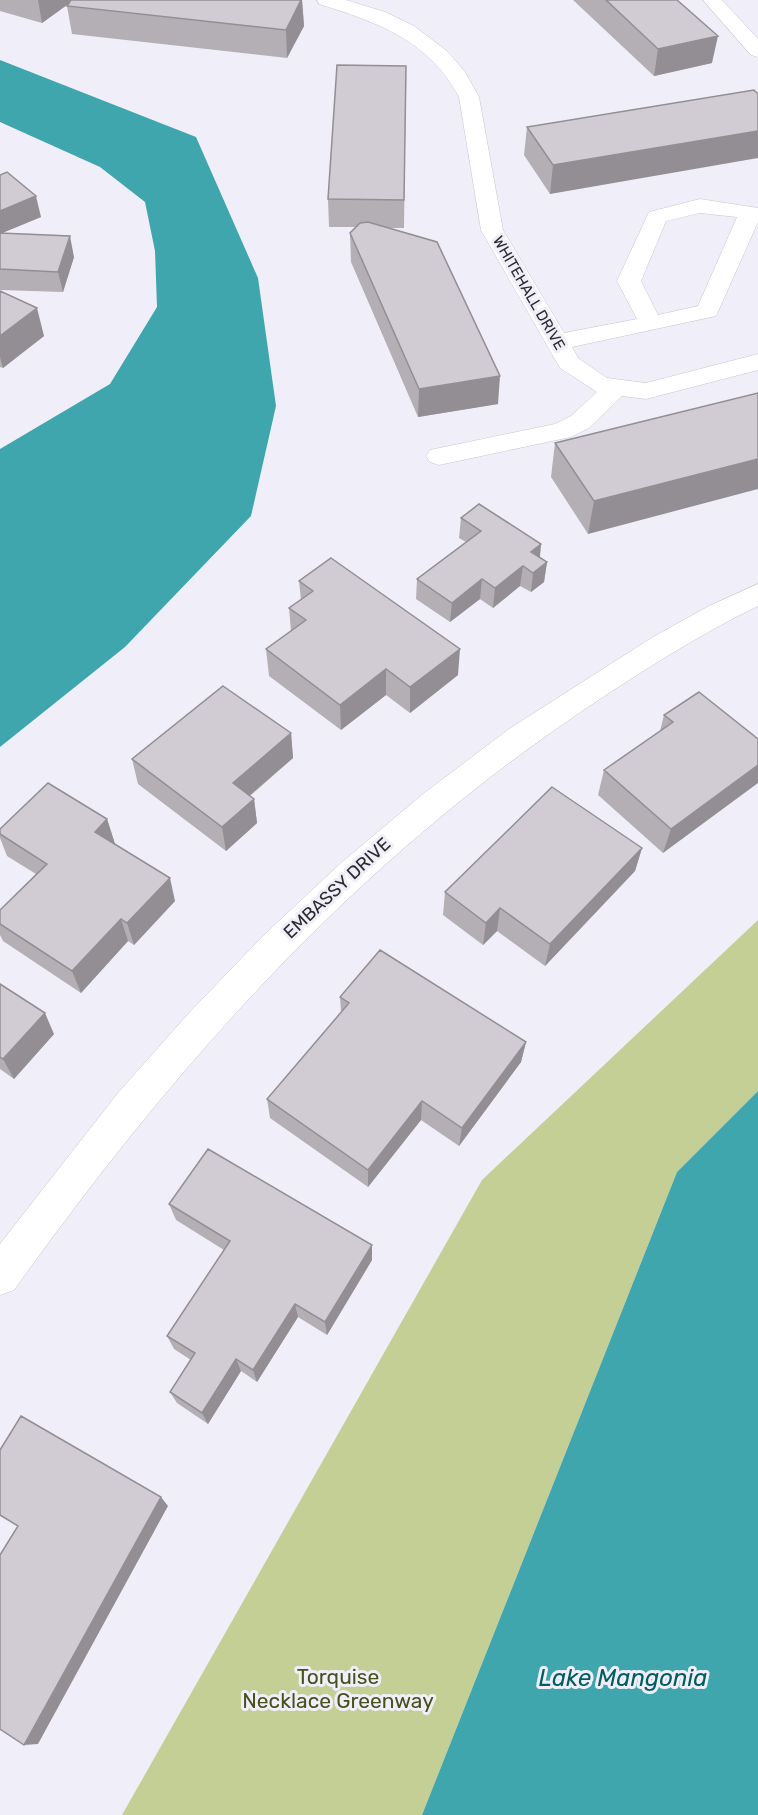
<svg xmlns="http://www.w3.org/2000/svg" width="758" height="1815" font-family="Rubik,sans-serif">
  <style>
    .green { fill: #c3cf95 }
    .water { fill: #3fa6ae }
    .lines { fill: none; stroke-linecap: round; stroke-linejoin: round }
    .minor-casing { stroke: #c5c5ce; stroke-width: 1 }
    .minor { fill: #fff; fill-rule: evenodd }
    .wall { fill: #b4afb5 }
    .shaded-wall { fill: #928e94 }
    .building { fill: #d1cbd3; stroke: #928e94; stroke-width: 1.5 }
    .labels { text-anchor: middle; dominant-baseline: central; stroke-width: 6; stroke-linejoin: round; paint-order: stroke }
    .far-street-label { font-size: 15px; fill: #2b2b2e; stroke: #f0eff9 }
    .street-label { font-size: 18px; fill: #2b2b2e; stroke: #f0eff9 }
    .near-park-label { font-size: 21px; fill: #48501c; stroke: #f0eff9 }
    .near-water-label { font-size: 24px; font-style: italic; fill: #005d63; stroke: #f0eff9 }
  </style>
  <rect width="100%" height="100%" fill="#f0eff9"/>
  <path class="green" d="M758,920v171l-81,81 -255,643h-300l360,-635z"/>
  <path class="water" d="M0,60l196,77 62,141 18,128 -25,110 -126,131 -125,100v-298l110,-65 47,-77 -2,-56 -10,-49 -45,-35 -100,-45z
    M758,1091v724h-336l255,-643z"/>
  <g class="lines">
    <g class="minor-casing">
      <path id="minor" d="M317,0h29l39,12 29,14 34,26 17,20 14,25 24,133 61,103 73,-14 -20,-38 32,-69 51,-13 58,9v14l-42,94 -144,31 6,11 29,20 39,5 112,-29v16l-112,29 -24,-3 -33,32 -18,9 -132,28 -9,-3 -4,-6 4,-6 125,-26 16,-8 26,-24 -37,-24 -79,-138 -22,-133c-29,-56 -82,-75 -140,-93zM700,213l37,4 -39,89 -40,9 -17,-34 25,-60z
        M703,0h19l36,39v18l-7,-2z
        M758,584v22c-62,30 -119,67 -176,105 -232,157 -406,353 -568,579l-14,5v-51l118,-151 71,-80 74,-77 78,-73 82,-69 86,-65 144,-92 56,-31z"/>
    </g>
    <use href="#minor" class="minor"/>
  </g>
  <path class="wall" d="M0,0h302l2,26 -17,32 -215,-24 -5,-28 1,-2 -26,19 -42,-12z
    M573,0h104l35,63 -58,13z
    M406,66l-2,162h-16l110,176 -80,13 -67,-155 -1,-29 6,-6h-27l-1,-28z
    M754,90l-204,104 -26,-39 3,-28z
    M0,175l41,42 -40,16 73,24 -11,35 -63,-2z
    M0,291l44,45 -41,32 -3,-1z
    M758,393l-170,141 -37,-57 4,-34z
    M461,518l80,26 -1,13 7,5 -3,20 -13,10 -11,-6 -27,22 -13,-9 -30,23 -34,-23 1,-20 49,-37 -7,-4z
    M299,581l159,94 -48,38 -24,-18 -45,35 -72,-54 -3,-27 25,-18 -2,-23 12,-8z
    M664,715l94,24 -95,114 -65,-58 6,-25 56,-39z
    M291,733l2,25 -43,38 4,3 3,24 -31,28 -88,-67 -6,-25z
    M107,819l8,25 60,57 -41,44 -6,-4 -47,52 -78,-52 -3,-6v-25l36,-36 -29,-18 -7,-18v-9z
    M642,848l-7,23 -90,95 -48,-35 -14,14 -40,-30 2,-23z
    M0,984l54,50 -40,45 -14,-10z
    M340,997l186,45 -5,20 -62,84 -38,-26 -53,67 -98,-69 -3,-19 74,-87z
    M169,1204l203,41v15l-45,75 -29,-18 -41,65 -16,-11 -33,53 -31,-21 -7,-11 21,-32 -17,-11 -7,-13 57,-86 -48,-30z"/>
  <path class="shaded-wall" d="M38,0h36l-32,23z
    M301,0h1l2,26 -17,32 -1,-28z
    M718,36l-6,27 -58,13 4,-27z
    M758,131v27l-208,36 3,-29z
    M36,196l5,21 -41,17v-23z
    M70,236l4,21 -11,35 -5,-20z
    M37,308l7,28 -41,32 -3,-11v-21z
    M500,376l-2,28 -80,13 1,-28z
    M758,459v30l-170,45 6,-33z
    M541,544l-2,20 -8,-12z
    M547,562l-3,20 -13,10 2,-19z
    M523,566l-3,20 -27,22 2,-20z
    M482,579l-2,20 -30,23 2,-19z
    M460,649l-2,26 -48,38v-26z
    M386,669v26l-45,35 -1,-25z
    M291,733l2,25 -57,49 -3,-24z
    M758,765v18l-95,70 8,-24z
    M254,799l3,24 -31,28 -4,-24z
    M107,819l8,25 -20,-12z
    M642,848l-7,23 -90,95 5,-22z
    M170,878l5,23 -41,44 -7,-22z
    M500,908l-3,23 -14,14 3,-22z
    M121,919l7,22 -47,52 -9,-22z
    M45,1013l9,21 -40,45 -11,-20z
    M526,1042l-5,20 -62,84 3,-18z
    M422,1101l-1,19 -53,67v-17z
    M372,1245v15l-45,75 -2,-13z
    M295,1304l3,13 -41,65 -4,-12z
    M236,1359l5,12 -33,53 -6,-11z
    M161,1497l7,9 -130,238 -14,1z"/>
  <path class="building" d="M71,0h230l-15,30 -219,-24z
    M606,0h71l41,36 -60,13z
    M337,65l69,1 -2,134 -76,-1z
    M754,90l4,4v37l-205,34 -26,-38z
    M7,172l29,24 -36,15v-36z
    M368,222l69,20 63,134 -81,13 -69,-156 10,-10z
    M0,233l70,3 -12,36 -58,-3z
    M0,291l37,17 -37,28z
    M758,393v66l-164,42 -39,-58z
    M479,504l62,40 -10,8 16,10 -14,11 -10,-7 -28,22 -13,-9 -30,24 -35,-24 64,-48 -20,-13z
    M331,558l129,91 -50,38 -24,-18 -46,36 -74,-56 40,-29 -17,-12 24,-17 -14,-10z
    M223,686l68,47 -58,50 21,16 -32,28 -90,-68z
    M699,692l59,47v26l-87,64 -67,-59 69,-48 -9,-7z
    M48,783l59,36 -12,13 75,46 -43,45 -6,-4 -49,52 -72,-47v-14l47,-46 -47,-30v-5z
    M552,787l90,61 -92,96 -50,-36 -14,15 -41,-31z
    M380,950l146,92 -64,86 -40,-27 -54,69 -101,-71 82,-96 -9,-6z
    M0,984l45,29 -42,46 -3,-2z
    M208,1149l164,96 -47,77 -30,-18 -42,66 -17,-11 -34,54 -32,-21 25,-39 -28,-17 63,-95 -61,-37z
    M21,1416l140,81 -137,248 -24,-16v-174l18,-29 -18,-11v-65z"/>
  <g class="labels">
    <g class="far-street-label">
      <text transform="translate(529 293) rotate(60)">WHITEHALL DRIVE</text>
    </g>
    <g class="street-label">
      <text transform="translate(337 888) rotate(-43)">EMBASSY DRIVE</text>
    </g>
    <g class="near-park-label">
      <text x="338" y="1676">Torquise<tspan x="338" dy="24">Necklace Greenway</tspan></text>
    </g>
    <g class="near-water-label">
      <text x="623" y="1678">Lake Mangonia</text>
    </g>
  </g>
</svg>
